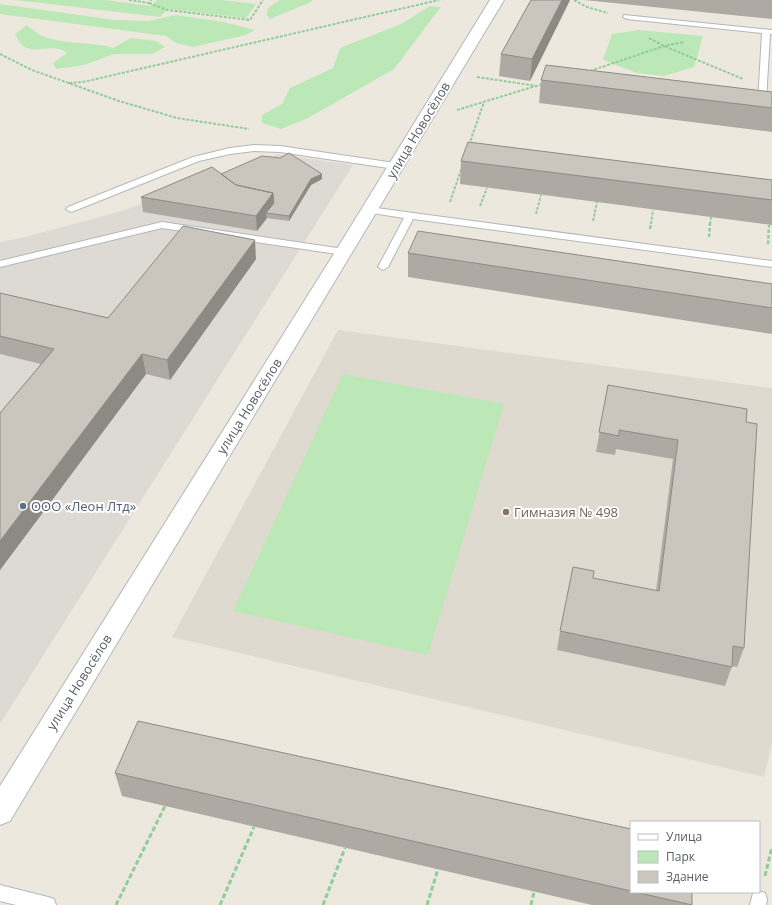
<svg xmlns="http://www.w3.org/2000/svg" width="772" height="905" font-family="'Open Sans',sans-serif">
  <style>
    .industrial { fill: #dddad3 }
    .education { fill: #dfdacf }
    .green { fill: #bce8b7 }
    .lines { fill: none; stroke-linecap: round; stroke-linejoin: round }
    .lane-casing { stroke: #b2b7bb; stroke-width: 2 }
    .street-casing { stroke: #b2b7bb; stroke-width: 2 }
    .path-far2 { stroke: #91cc9b; stroke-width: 2; stroke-dasharray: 3 1.5; stroke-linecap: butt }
    .path-far1 { stroke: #91cc9b; stroke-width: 2.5; stroke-dasharray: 3.5 2; stroke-linecap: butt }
    .path { stroke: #91cc9b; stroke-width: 3; stroke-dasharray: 5 2.5; stroke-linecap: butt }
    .lane { fill: #fff; fill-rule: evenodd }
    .street { fill: #fff; fill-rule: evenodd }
    .wall { fill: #aea9a3 }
    .shaded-wall { fill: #8d8a84 }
    .building { fill: #cac5bd; stroke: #8d8a84 }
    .service-dot { fill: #5c6f8a; stroke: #fff; stroke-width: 1.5 }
    .education-dot { fill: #8d6e63; stroke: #fff; stroke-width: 1.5 }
    .labels { text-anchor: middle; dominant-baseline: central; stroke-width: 4; stroke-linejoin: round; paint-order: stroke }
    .street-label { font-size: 13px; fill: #585d62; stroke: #fff }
    .service-label { font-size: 13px; fill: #4e5e75; stroke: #fff; text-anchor: start }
    .education-label { font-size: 13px; fill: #785e54; stroke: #fff; text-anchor: start }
  </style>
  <rect width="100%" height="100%" fill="#ede8de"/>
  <path class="industrial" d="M278,154l75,11 -353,559v-482l25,-5 97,-26z"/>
  <path class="education" d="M338,330l434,58v356l-8,33 -592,-140z"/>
  <path class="green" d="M15,0h90l46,6 6,-6h65l34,4 -10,14 -78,-9 -8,8z
    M280,0h32l-1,2 -41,17 -4,-5 3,-7z
    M0,4l115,16 34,1 27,-6 48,7 31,8 -9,5 -53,12 -17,-4 -10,-7 -166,-22z
    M430,6l11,1 -47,62 -86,49 -27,11 -19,-6v-8l20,-11 8,-16 43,-20 7,-20 61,-24z
    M27,25c5,4 10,9 15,11 23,9 48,5 71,12l18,-10 25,3 9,6 -13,7h-38l-30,11 -28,4 -3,-6 14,-10c-14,-10 -27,0 -40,-5 -6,-1 -9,-9 -12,-14z
    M639,30l64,6 -9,31 -30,9 -27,-3 -34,-13 9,-26z
    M343,374l161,30 -76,251 -195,-44z"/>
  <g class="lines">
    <g class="lane-casing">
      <path id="lane" d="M624,15l148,15v4h-2l-4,66h6v6l-10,-1 -4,-3 4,-69 -135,-14 -4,-2z
        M254,145l26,1 115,17 5,3 -5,3 -115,-17 -26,-1 -24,3 -31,7 -125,50 -3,1 -5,-3 2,-2 125,-50 37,-9z
        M369,207l403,54v6l-359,-48 -25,48 -5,3 -5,-3 26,-49 -38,-6 -2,-2z
        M162,222l182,27 5,3 -5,3 -182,-27 -162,39v-6z
        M0,885l48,12 6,2 2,6h-40l-16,-4z
        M759,891l6,2 2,6 -1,6h-16l3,-12z"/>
    </g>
    <g class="street-casing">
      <path id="street" d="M490,0h14l-494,821 -10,4v-39l335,-534z"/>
    </g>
    <path class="path-far2" d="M129,0l20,3 2,-3
      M574,0l13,7 21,6
      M149,3l18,7 83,10 13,-20
      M649,38l15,8 79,33
      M0,54l32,16 87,31 58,17 72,11
      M590,71l74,-25 20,-4
      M477,77l60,9 6,-2
      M69,83l14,-1 356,-82
      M457,110l79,-24
      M469,145l15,-43
      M450,202l12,-35
      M480,206l7,-18
      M536,214l5,-19
      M593,221l4,-19
      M651,224l2,-14
      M710,224l1,-7"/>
    <path class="path-far1" d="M650,229l1,-6
      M709,237l1,-14
      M768,244l1,-19"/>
    <path class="path" d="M765,876l7,-29
      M116,905l49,-99
      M220,905l34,-78
      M323,905l22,-57
      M427,905l11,-36
      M531,905l3,-13"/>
    <use href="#lane" class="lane"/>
    <use href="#street" class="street"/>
  </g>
  <path class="wall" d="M531,0h39l-40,81 -31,-5 2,-22z
    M584,0h188v19z
    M541,80l231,12v40l-233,-29z
    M461,161l311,19v45l-312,-41z
    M221,174h101v5l-11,6 -22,36 -22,-3 -10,13 -114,-19 -2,-15z
    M408,253l364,31v50l-364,-57z
    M256,259l-86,121 -24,-6 -146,196v-157l41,-49 -41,-10v-61l108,25z
    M608,385l138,37 -2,226 -7,19 -5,-1 -7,20 -168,-36 3,-19 33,-53 63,13 17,-132 -57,-10 -1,6 -19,-3z
    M115,773l516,56v63h61v13h-100l-470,-109z"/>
  <path class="shaded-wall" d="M562,0h8l-40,81 2,-22z
    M322,174v5l-11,6 -22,36v-5l22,-37z
    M273,193l1,15 -8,5 1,5 -10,13 -1,-15z
    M255,240l1,19 -86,121 -3,-20z
    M142,354l4,20 -146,196v-29z"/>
  <path class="building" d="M531,0h31l-30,59 -31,-5z
    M546,65l226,27v16l-231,-28z
    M468,142l304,38v20l-311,-39z
    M289,153l33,21 -11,5 -22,37 -23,-3 8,-10 -1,-10 -37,-8 -15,-11 41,-18 18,2z
    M212,167l24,18 37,8 -17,23 -115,-19z
    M183,226l72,14 -88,120 -25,-6 -142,187v-128l54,-64 -54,-13v-43l108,25z
    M418,231l354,53v24l-364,-55z
    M608,385l139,24 -1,13 11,2 -13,224 -11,-2 -1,21 -172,-36 13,-64 21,4 -1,7 66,13 19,-151 -59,-10v6l-20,-4z
    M138,721l493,108v62l-516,-118z
    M635,892h57v13z"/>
  <circle class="service-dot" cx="23" cy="506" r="4"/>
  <circle class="education-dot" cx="506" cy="512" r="4"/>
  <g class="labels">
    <g class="street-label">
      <text transform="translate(418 130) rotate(-59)">улица Новосёлов</text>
      <text transform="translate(249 406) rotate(-58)">улица Новосёлов</text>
      <text transform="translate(79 682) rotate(-58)">улица Новосёлов</text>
    </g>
    <g class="service-label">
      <text x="31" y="506">ООО «Леон Лтд»</text>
    </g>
    <g class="education-label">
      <text x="514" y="512">Гимназия № 498</text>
    </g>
  </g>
  <rect x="630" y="821" width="130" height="72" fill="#ffffff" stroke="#bcbec0"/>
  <rect x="638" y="834" width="20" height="6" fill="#ffffff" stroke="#bcbec0"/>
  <text x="666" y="841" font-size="12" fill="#585d62">Улица</text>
  <rect x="638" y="851" width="20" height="12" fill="#bce8b7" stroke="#bcbec0"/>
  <text x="666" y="861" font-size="12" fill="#585d62">Парк</text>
  <rect x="638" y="871" width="20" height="12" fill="#cac5bd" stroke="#bcbec0"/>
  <text x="666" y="881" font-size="12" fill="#585d62">Здание</text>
</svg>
